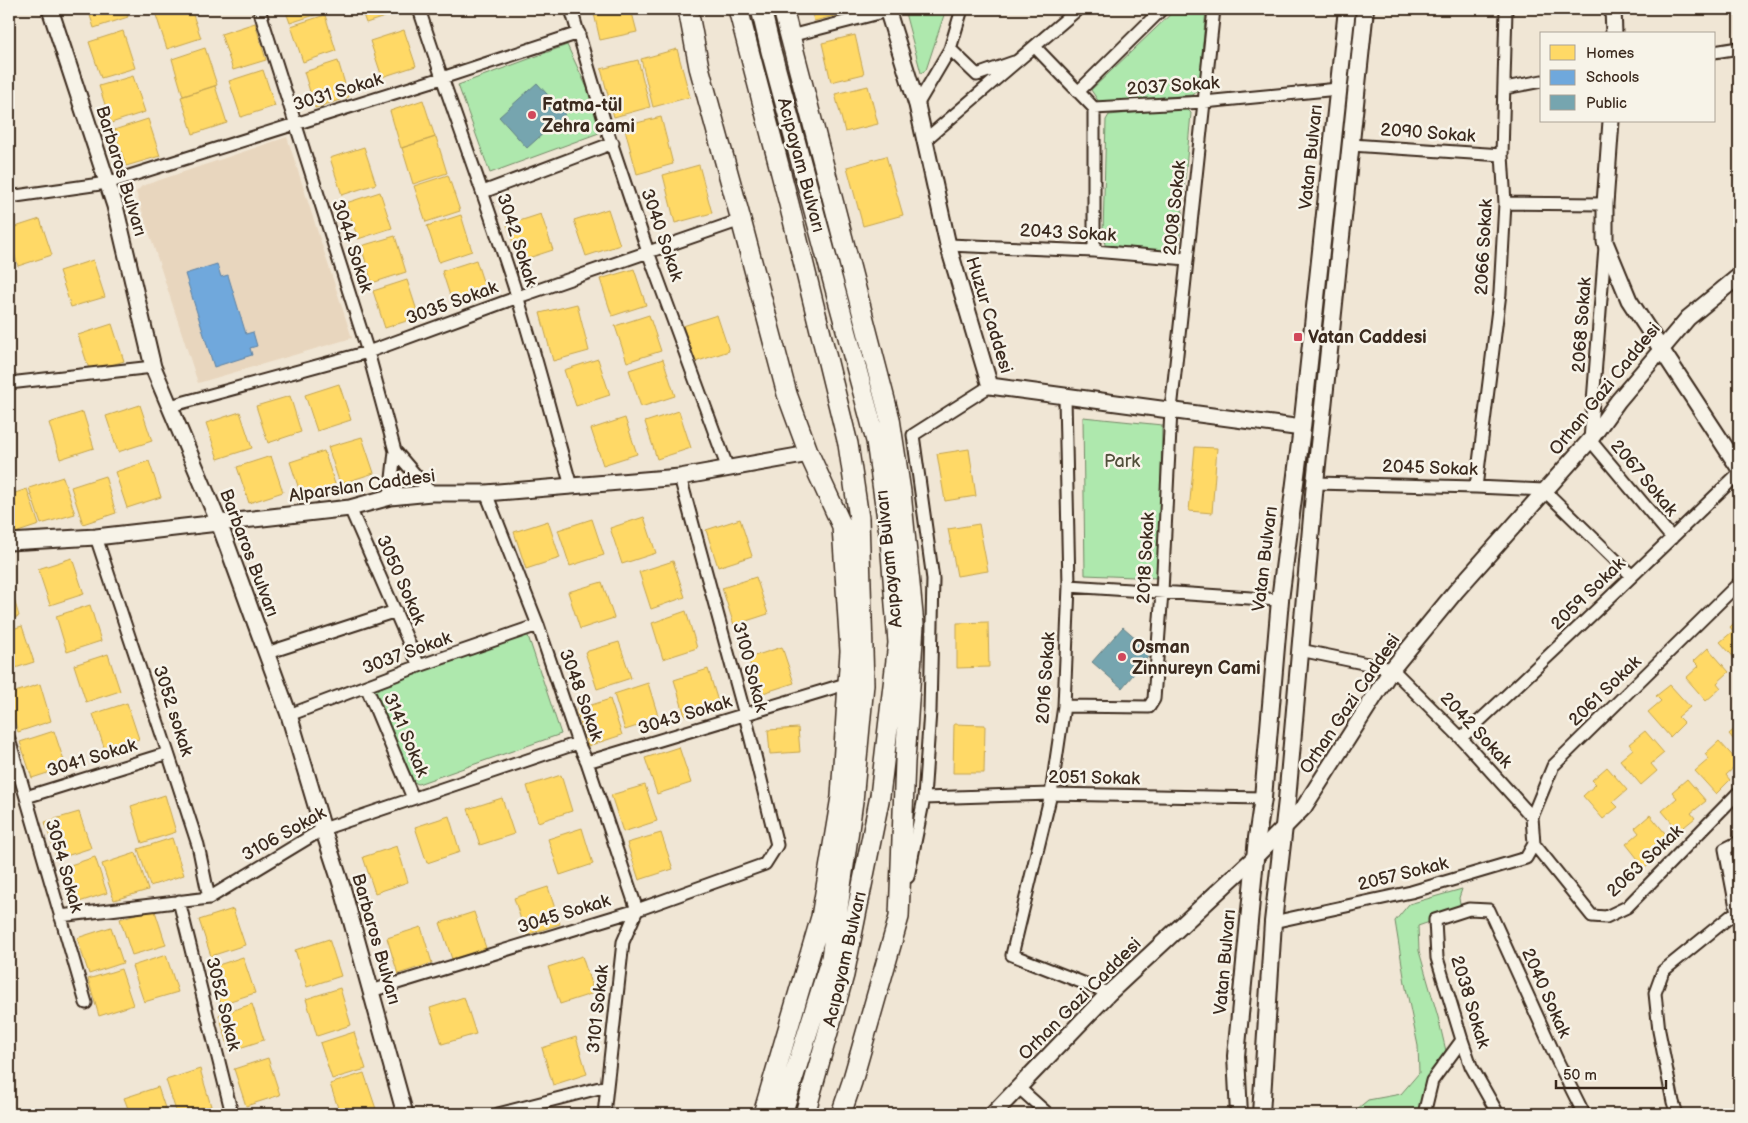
<svg xmlns="http://www.w3.org/2000/svg" width="1748" height="1123" font-family="'Balsamiq Sans',sans-serif">
  <style>
    .built { fill: #e8d6be }
    .green { fill: #aee8ad; stroke: #748966 }
    .homes { fill: #ffd966; stroke: #c4a450 }
    .schools { fill: #6fa8dc; stroke: #5f82a3 }
    .public { fill: #76a5af; stroke: #648084 }
    .lines { fill: none; stroke-linecap: round; stroke-linejoin: round }
    .minor-casing { stroke: #3b2a1e; stroke-width: 15 }
    .tertiary-casing { stroke: #3b2a1e; stroke-width: 19 }
    .secondary-casing { stroke: #3b2a1e; stroke-width: 20 }
    .primary-casing { stroke: #3b2a1e; stroke-width: 22 }
    .minor { stroke: #f7f3e8; stroke-width: 11 }
    .tertiary { stroke: #f7f3e8; stroke-width: 15 }
    .secondary { stroke: #f7f3e8; stroke-width: 16 }
    .primary { stroke: #f7f3e8; stroke-width: 19 }
    .poi-dot { fill: #d1495b; stroke: #f7f3e8; stroke-width: 2 }
    .labels { text-anchor: middle; dominant-baseline: central; stroke-width: 5; stroke-linejoin: round; paint-order: stroke }
    .street-label { font-size: 18px; fill: #3b2a1e; stroke: #f7f3e8 }
    .poi-label { font-size: 18px; font-weight: bold; fill: #3b2a1e; stroke: #f7f3e8; text-anchor: start }
    .park-label { font-size: 18px; fill: #52503b; stroke: #f7f3e8 }
  </style>
  <rect width="100%" height="100%" fill="#f0e6d5"/>
  <filter id="ink" filterUnits="userSpaceOnUse"><feTurbulence type="fractalNoise" baseFrequency=".02" numOctaves="2"/><feDisplacementMap in="SourceGraphic" scale="10" xChannelSelector="R" yChannelSelector="G"/><feConvolveMatrix kernelMatrix="1 2 1 2 8 2 1 2 1" color-interpolation-filters="sRGB"/></filter>
  <g filter="url(#ink)">
    <path class="built" d="M287,137l65,201 -154,45 -62,-191 6,-6z"/>
    <path class="green" d="M904,9h42l-20,61 -5,3z
      M1176,9h30l-7,81 -6,5 -94,7 -8,-12z
      M567,45l40,85 -117,43 -32,-88z
      M1186,108l5,5 -12,133 -12,5 -62,-6 -2,-12 3,-113 3,-5z
      M1083,417l79,8 -3,153 -74,-3z
      M527,633l34,101 -143,50 -6,-3 -39,-93z
      M1462,889l-3,9 2,13 -43,15 1,25 19,66 8,34 -28,61 -2,2h-65l17,-14 33,-6 18,-21 -1,-27 -13,-63 -10,-62 14,-17z"/>
    <path class="homes" d="M88,9h37l3,8 -34,11z
      M166,9h25l10,29 -34,11 -12,-37z
      M285,9h38l1,3 -34,11z
      M361,9h38l1,3 -34,11z
      M593,9h38l6,23 -37,8z
      M811,9h38l1,3 -36,9z
      M325,15l11,36 -33,11 -12,-36z
      M255,23l11,37 -33,10 -12,-36z
      M404,30l12,36 -34,11 -12,-36z
      M123,31l12,37 -34,10 -12,-36z
      M855,35l9,39 -33,8 -9,-39z
      M205,48l12,37 -34,11 -11,-37z
      M677,49l13,48 -37,10 -12,-48z
      M638,60l12,47 -36,10 -13,-48z
      M338,61l11,36 -34,11 -11,-36z
      M263,70l12,36 -34,11 -12,-36z
      M133,76l12,36 -34,11 -12,-37z
      M215,86l12,37 -34,11 -12,-37z
      M868,86l10,38 -33,8 -10,-38z
      M423,100l12,37 -34,11 -11,-37z
      M661,117l12,47 -36,10 -13,-48z
      M148,119l12,37 -34,10 -12,-36z
      M436,137l11,36 -34,11 -11,-36z
      M364,147l12,37 -34,11 -12,-37z
      M886,156l17,59 -40,11 -16,-59z
      M699,165l13,48 -37,10 -12,-48z
      M448,175l12,36 -34,11 -12,-36z
      M380,192l12,36 -34,11 -12,-36z
      M608,209l12,36 -34,11 -12,-36z
      M541,214l12,36 -34,11 -12,-36z
      M461,215l11,36 -33,11 -12,-36z
      M40,219l12,36 -34,11 -9,-29v-8z
      M395,236l11,36 -34,11 -11,-37z
      M93,260l12,37 -34,10 -12,-36z
      M476,260l12,37 -34,11 -12,-37z
      M634,269l12,36 -34,11 -12,-37z
      M407,280l12,37 -34,11 -12,-37z
      M9,281l6,19 -6,2z
      M577,304l12,47 -36,10 -13,-48z
      M649,315l12,36 -34,11 -12,-36z
      M717,315l12,36 -34,11 -12,-36z
      M112,324l12,37 -34,11 -12,-37z
      M598,359l12,36 -34,11 -12,-36z
      M663,359l12,37 -34,11 -12,-37z
      M339,384l12,36 -34,11 -12,-36z
      M290,396l11,36 -33,11 -12,-37z
      M140,405l12,36 -34,11 -12,-36z
      M679,411l12,37 -34,11 -12,-37z
      M83,412l11,36 -34,11 -11,-36z
      M240,412l12,36 -34,11 -12,-36z
      M625,418l12,36 -34,11 -12,-36z
      M362,437l12,36 -34,11 -12,-37z
      M1195,447l22,1 -5,65 -23,-2z
      M969,449l7,47 -31,5 -8,-47z
      M324,451l12,36 -34,11 -12,-36z
      M271,456l12,36 -34,11 -12,-36z
      M149,461l12,36 -34,11 -12,-36z
      M105,476l11,37 -33,11 -12,-37z
      M63,477l12,37 -34,10 -12,-36z
      M27,489l12,36 -30,10v-40z
      M644,517l12,36 -34,11 -12,-36z
      M592,519l12,36 -34,11 -12,-36z
      M740,519l12,37 -34,11 -12,-37z
      M548,521l12,37 -34,11 -12,-37z
      M979,524l9,47 -31,5 -9,-47z
      M72,558l12,36 -34,11 -12,-36z
      M673,561l12,36 -34,12 -12,-37z
      M756,577l12,37 -34,11 -12,-37z
      M602,582l12,36 -34,11 -12,-37z
      M9,583l10,33 -10,4z
      M90,605l11,36 -34,11 -11,-36z
      M686,611l11,37 -34,11 -11,-36z
      M1739,618v45l-19,-21 13,-11 -3,-4z
      M988,622l1,45 -32,1v-45z
      M22,626l12,36 -25,8v-40z
      M619,642l12,36 -34,11 -12,-37z
      M782,647l12,36 -34,11 -12,-36z
      M1708,648l21,24 -12,11 4,5 -15,13 -20,-23 13,-12 -5,-5z
      M108,654l12,37 -34,11 -12,-37z
      M708,669l11,36 -34,11 -11,-36z
      M648,683l11,36 -34,11 -11,-36z
      M40,684l11,37 -33,11 -9,-28v-10z
      M1670,685l20,22 -12,10 6,6 -14,14 -22,-25 13,-11 -5,-5z
      M610,699l12,36 -34,11 -12,-36z
      M127,703l12,36 -34,11 -12,-36z
      M954,724l31,1 -1,48h-31z
      M1739,725v21l-10,-12z
      M798,728l2,24 -30,2 -2,-24z
      M54,731l12,36 -34,11 -12,-36z
      M1645,731l19,22 -13,11 6,7 -16,14 -21,-25 13,-11 -4,-5z
      M1719,741l20,22 -13,12 4,5 -14,14 -21,-23 14,-12 -4,-5z
      M679,747l12,36 -34,11 -12,-36z
      M1607,767l20,23 -14,12 5,5 -15,12 -20,-23 13,-12 -4,-4z
      M561,775l11,36 -34,11 -11,-36z
      M1687,779l19,22 -15,12 4,5 -16,13 -17,-20 15,-13 -5,-6z
      M645,785l12,36 -34,11 -12,-37z
      M165,795l11,37 -34,11 -11,-37z
      M502,798l12,36 -34,11 -12,-36z
      M79,812l12,36 -34,11 -12,-37z
      M1650,815l20,24 -13,11 3,5 -15,13 -19,-24 13,-11 -4,-5z
      M449,816l11,36 -33,11 -12,-36z
      M582,828l11,36 -33,11 -12,-36z
      M661,833l12,36 -34,11 -12,-37z
      M172,838l12,37 -34,11 -12,-37z
      M397,846l11,36 -33,11 -12,-36z
      M136,853l12,37 -34,10 -12,-36z
      M95,857l12,36 -34,11 -12,-36z
      M548,887l12,37 -34,11 -12,-37z
      M154,908l12,37 -34,10 -12,-36z
      M233,909l12,36 -34,11 -12,-36z
      M474,912l12,36 -34,11 -12,-36z
      M111,927l12,36 -34,11 -12,-36z
      M421,927l11,36 -34,11 -11,-36z
      M329,939l12,37 -34,11 -12,-37z
      M166,955l12,37 -34,10 -12,-36z
      M582,956l12,37 -34,11 -12,-37z
      M243,957l12,36 -34,11 -12,-36z
      M121,969l12,36 -34,11 -11,-37z
      M340,988l11,37 -34,11 -11,-37z
      M464,997l12,37 -34,10 -12,-36z
      M252,1004l12,36 -34,11 -11,-36z
      M354,1032l12,37 -34,10 -12,-36z
      M576,1037l11,37 -34,11 -11,-37z
      M268,1058l12,37 -34,11 -12,-37z
      M200,1069l11,37 -26,8h-8l-11,-34z
      M364,1073l12,36 -16,5h-20l-10,-30z
      M158,1087l9,27h-37l-6,-16z"/>
    <path class="schools" d="M217,264l4,13 7,-2 18,59 7,-2 4,14 -7,2 2,7 -38,12 -29,-93z"/>
    <path class="public" d="M537,83l28,31 -38,34 -28,-31z
      M1123,627l29,25 -30,36 -30,-26z"/>
    <g class="lines">
      <g class="minor-casing">
        <path id="minor" d="M259,9l109,343 27,99 -5,46
          M419,9c31,96 68,191 98,287 20,63 36,127 54,190
          M571,9l36,121 41,122 80,217
          M790,36l97,-25
          M1035,47l59,61 110,-6 134,-13
          M950,49l27,26 37,-13
          M1714,52l25,-4
          M1505,88l37,-7
          M1078,92l84,-83
          M917,105l33,-56 12,-40
          M925,140l153,-131
          M1351,145l151,10
          M483,192l130,-49
          M9,197l98,-14 335,-105 137,-45
          M1505,203l100,1
          M948,245l146,6 93,8
          M1605,247l-15,193 82,98
          M1094,251v-143
          M9,383l144,-16
          M1065,397l4,189 -5,120 -13,88 -39,161 97,38
          M170,406l198,-54 150,-55 223,-77
          M395,451l36,42
          M1315,483l161,4 68,3 88,86
          M1476,487l24,-194 5,-90 -3,-48 4,-146
          M486,493l52,132 40,118 9,19 50,148
          M350,508l69,158
          M96,537l72,216 30,92 11,53
          M1069,586l211,14
          M1300,650l92,19 69,69 71,79
          M267,653l129,-42
          M366,686l47,112
          M1064,706l85,1 5,-8 8,-107 9,-182 43,-401
          M289,715l130,-49 119,-41
          M1461,738c94,-87 186,-176 278,-265
          M9,739l77,264
          M587,762l262,-79
          M26,797l142,-44
          M924,798l127,-4 212,4
          M1739,842l-14,7 14,74
          M1534,844l-2,-27 21,-51 186,-183
          M1534,844l58,72 14,1 21,-10 112,-115
          M908,877l16,-79 6,-87 3,-132 -20,-144 77,-49
          M179,901l53,213
          M60,916l149,-18 114,-69 255,-86
          M1273,922l138,-30 115,-34 8,-14
          M371,991l266,-81 128,-46 12,-19 -32,-130 -65,-238
          M1018,1087l30,27
          M498,1114l109,-28
          M604,1114l19,-172 14,-32
          M1424,1114l8,-33 30,-41
          M1498,1114l-27,-48 -9,-26 -25,-82 -2,-38 34,-11 20,1 69,152 26,52
          M1677,1114l-4,-12 -14,-71 -4,-38 8,-22 74,-60"/>
      </g>
      <g class="tertiary-casing">
        <path id="tertiary" d="M50,9l65,197 38,161 66,156 70,192 34,114 19,58 63,227
          M887,9l30,96 31,140 42,141 312,42
          M1613,9l1,25
          M1611,121l-6,83v38l24,58 110,168
          M9,542l87,-5 254,-29 40,-11 41,-4h55l194,-16 129,-23
          M993,1114l116,-121 146,-136 49,-50 88,-138 64,-78 134,-151 28,-39 70,-83 51,-42"/>
      </g>
      <g class="secondary-casing">
        <path id="secondary" d="M1239,1114l-3,-58 21,-218 6,-40 17,-198 22,-172 45,-419
          M1261,1114l12,-192 14,-122 28,-317 50,-474"/>
      </g>
      <g class="primary-casing">
        <path id="primary" d="M688,9l11,58 42,153 46,174 22,60 33,72 8,125 -9,146 -20,120 -58,197
          M738,9l51,195 59,240 11,74 5,166 -11,117 -22,157 -49,156
          M761,9l10,42 105,390 14,99 8,103 -18,153 -36,179 -39,139
          M783,9l107,410 11,73 13,133 -9,136 -6,156 -47,165 -11,32"/>
      </g>
      <use href="#minor" class="minor"/>
      <use href="#tertiary" class="tertiary"/>
      <use href="#secondary" class="secondary"/>
      <use href="#primary" class="primary"/>
    </g>
  </g>
  <g class="poi-dot">
    <circle cx="532" cy="115" r="5"/>
    <rect x="1293" y="332" width="10" height="10" rx="2.5"/>
    <circle cx="1122" cy="657" r="5"/>
  </g>
  <g class="labels">
    <g class="street-label">
      <text transform="translate(1173 86) rotate(-4)">2037 Sokak</text>
      <text transform="translate(338 92) rotate(-17)">3031 Sokak</text>
      <text transform="translate(1428 133) rotate(4)">2090 Sokak</text>
      <text transform="translate(1311 157) rotate(-84)">Vatan Bulvarı</text>
      <text transform="translate(801 165) rotate(75)">Acıpayam Bulvarı</text>
      <text transform="translate(121 171) rotate(73)">Barbaros Bulvarı</text>
      <text transform="translate(1175 208) rotate(-84)">2008 Sokak</text>
      <text transform="translate(1068 233) rotate(3)">2043 Sokak</text>
      <text transform="translate(662 235) rotate(71)">3040 Sokak</text>
      <text transform="translate(517 240) rotate(72)">3042 Sokak</text>
      <text transform="translate(352 246) rotate(72)">3044 Sokak</text>
      <text transform="translate(1484 247) rotate(-87)">2066 Sokak</text>
      <text transform="translate(452 303) rotate(-20)">3035 Sokak</text>
      <text transform="translate(989 315) rotate(73)">Huzur Caddesi</text>
      <text transform="translate(1582 325) rotate(-86)">2068 Sokak</text>
      <text transform="translate(1605 389) rotate(-51)">Orhan Gazi Caddesi</text>
      <text transform="translate(1430 468) rotate(2)">2045 Sokak</text>
      <text transform="translate(1644 478) rotate(50)">2067 Sokak</text>
      <text transform="translate(362 486) rotate(-8)">Alparslan Caddesi</text>
      <text transform="translate(249 553) rotate(69)">Barbaros Bulvarı</text>
      <text transform="translate(1146 558) rotate(-87)">2018 Sokak</text>
      <text transform="translate(889 559) rotate(-96)">Acıpayam Bulvarı</text>
      <text transform="translate(1265 559) rotate(-83)">Vatan Bulvarı</text>
      <text transform="translate(401 580) rotate(66)">3050 Sokak</text>
      <text transform="translate(1588 594) rotate(-44)">2059 Sokak</text>
      <text transform="translate(407 653) rotate(-20)">3037 Sokak</text>
      <text transform="translate(750 667) rotate(75)">3100 Sokak</text>
      <text transform="translate(1046 678) rotate(-86)">2016 Sokak</text>
      <text transform="translate(1605 691) rotate(-44)">2061 Sokak</text>
      <text transform="translate(581 695) rotate(70)">3048 Sokak</text>
      <text transform="translate(1350 704) rotate(-56)">Orhan Gazi Caddesi</text>
      <text transform="translate(173 711) rotate(72)">3052 sokak</text>
      <text transform="translate(685 715) rotate(-17)">3043 Sokak</text>
      <text transform="translate(1476 730) rotate(47)">2042 Sokak</text>
      <text transform="translate(406 735) rotate(67)">3141 Sokak</text>
      <text transform="translate(92 758) rotate(-17)">3041 Sokak</text>
      <text transform="translate(1094 778) rotate(1)">2051 Sokak</text>
      <text transform="translate(284 834) rotate(-29)">3106 Sokak</text>
      <text transform="translate(1645 861) rotate(-43)">2063 Sokak</text>
      <text transform="translate(64 866) rotate(74)">3054 Sokak</text>
      <text transform="translate(1403 874) rotate(-14)">2057 Sokak</text>
      <text transform="translate(564 914) rotate(-17)">3045 Sokak</text>
      <text transform="translate(376 939) rotate(74)">Barbaros Bulvarı</text>
      <text transform="translate(845 959) rotate(-77)">Acıpayam Bulvarı</text>
      <text transform="translate(1225 962) rotate(-85)">Vatan Bulvarı</text>
      <text transform="translate(1546 993) rotate(66)">2040 Sokak</text>
      <text transform="translate(1080 999) rotate(-45)">Orhan Gazi Caddesi</text>
      <text transform="translate(1470 1002) rotate(73)">2038 Sokak</text>
      <text transform="translate(223 1004) rotate(76)">3052 Sokak</text>
      <text transform="translate(598 1009) rotate(-84)">3101 Sokak</text>
    </g>
    <g class="poi-label">
      <text x="542" y="105">Fatma-tül<tspan x="542" dy="21">Zehra cami</tspan></text>
      <text x="1308" y="337">Vatan Caddesi</text>
      <text x="1132" y="647">Osman<tspan x="1132" dy="21">Zinnureyn Cami</tspan></text>
    </g>
    <g class="park-label">
      <text x="1122" y="461">Park</text>
    </g>
  </g>
  <rect width="1748" height="1123" fill="none" stroke="#f7f3e8" stroke-width="30"/>
  <rect x="15" y="15" width="1718" height="1093" fill="none" stroke="#3b2a1e" stroke-width="2" filter="url(#ink)"/>
  <rect x="1540" y="32" width="175" height="90" fill="#f7f3e8" stroke="#aca397"/>
  <rect x="1550" y="45" width="25" height="15" fill="#ffd966" stroke="#aca397"/>
  <text x="1586" y="58" font-size="15" fill="#3b2a1e">Homes</text>
  <rect x="1550" y="70" width="25" height="15" fill="#6fa8dc" stroke="#aca397"/>
  <text x="1586" y="82" font-size="15" fill="#3b2a1e">Schools</text>
  <rect x="1550" y="95" width="25" height="15" fill="#76a5af" stroke="#aca397"/>
  <text x="1586" y="108" font-size="15" fill="#3b2a1e">Public</text>
  <path d="M1556 1080v8h110v-8" fill="none" stroke="#3b2a1e" stroke-width="2.5"/>
  <text x="1563" y="1080" font-size="15" fill="#3b2a1e" stroke="#f7f3e8" stroke-width="4" paint-order="stroke">50 m</text>
</svg>
